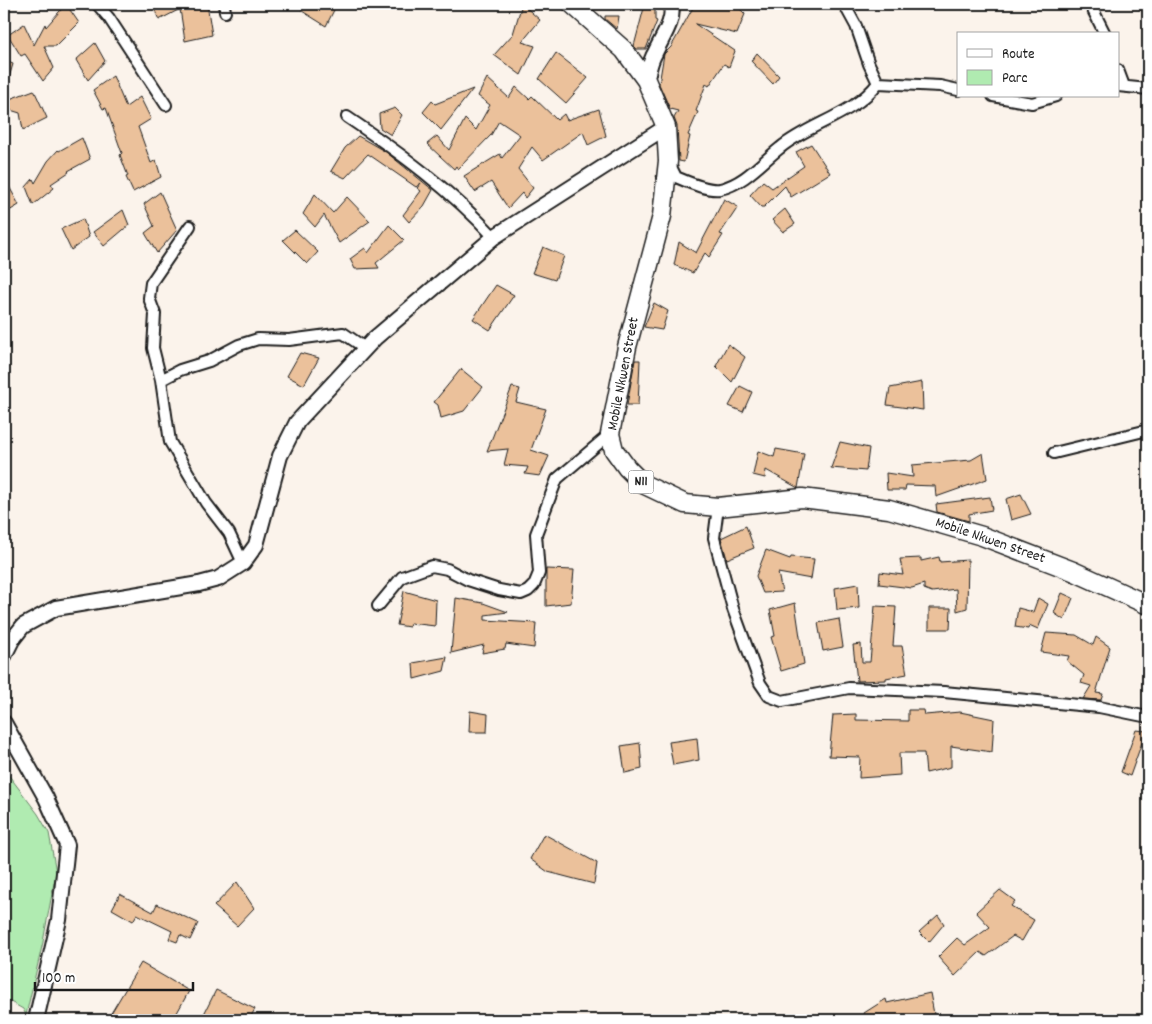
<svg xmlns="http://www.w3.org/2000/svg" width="1152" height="1024" font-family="Dekko,sans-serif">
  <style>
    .green { fill: #b0ebb1; stroke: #668466 }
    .building { fill: #ebc19b; stroke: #1c1c1c }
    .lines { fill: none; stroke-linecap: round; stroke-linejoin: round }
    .street-casing { stroke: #1c1c1c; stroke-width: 14 }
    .secondary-casing { stroke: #1c1c1c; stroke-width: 18 }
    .highway-casing { stroke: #1c1c1c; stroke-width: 21 }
    .street { stroke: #fff; stroke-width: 10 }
    .secondary { stroke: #fff; stroke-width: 14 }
    .highway { stroke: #fff; stroke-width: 18 }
    .labels { text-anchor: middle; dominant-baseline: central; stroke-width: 4.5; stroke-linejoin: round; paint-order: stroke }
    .shield { fill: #fff; stroke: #606060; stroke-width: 1 }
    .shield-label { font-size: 14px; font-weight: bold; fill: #1c1c1c }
    .street-label { font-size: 15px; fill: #1c1c1c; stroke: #fff }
  </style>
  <rect width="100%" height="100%" fill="#fbf3eb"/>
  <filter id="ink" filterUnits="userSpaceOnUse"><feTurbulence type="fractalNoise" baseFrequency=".02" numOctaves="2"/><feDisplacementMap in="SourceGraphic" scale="10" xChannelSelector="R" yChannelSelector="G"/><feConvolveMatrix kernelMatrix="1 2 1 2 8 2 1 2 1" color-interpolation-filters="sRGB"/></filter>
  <g filter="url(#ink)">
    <path class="green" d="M4,769l34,45 11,19 7,39 -13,70 -17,73 -3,-6 -16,-9 -3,2z"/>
    <path class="building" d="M66,4l13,19 -23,23h-12l10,22 -11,13 -18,-27 -4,2 -13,-21 16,-11 10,21 11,-21 1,3z
      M152,4h55l5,31 -27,6 -5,-32 -21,11z
      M304,4h33l-11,22 -24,-15z
      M522,4l18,16 -18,22 13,4 -14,29 -27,-20 19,-21z
      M645,4h10v16l2,1 -11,28h-9l-3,-3z
      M695,4h40l10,10 -8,20 -42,-10 40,27 -6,16 -5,-3 -15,22 -3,-2 -10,27 2,1 -10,23 2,1 -6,26 -5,-1 -2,-35 -3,-8 4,-7 -8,-2 -11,-25 5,-30 7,-7z
      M605,16h14l-2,13 -12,-10z
      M95,43l10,18 -17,19 -12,-20z
      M556,53l32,25 -22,25 -27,-24z
      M757,53l22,23 -6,8 -22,-23z
      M4,60l9,4 -7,24h-2z
      M113,76l13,31 14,-10 11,22 -13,8 13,36 5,-3 5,17 -28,15 -7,-15 2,-1 -8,-21 2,-2 -16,-45 -3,1 -10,-19z
      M487,78l22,20 7,-11 13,12 3,-3 25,24 7,-6 3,6 32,-11 7,27 -18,9 -5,-13 -40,28 -11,-13 -14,22 15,19 -8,10 -3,-5 -14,15 -17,-26 -16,10 -11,-16 36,-22 2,4 18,-23 -21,-14 -8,14 -33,34 -2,-3 -2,3 -27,-25 10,-8 12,14 16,-31 11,11 14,-25 -12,-9z
      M473,89l-32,41 -18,-18 9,-11 3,3z
      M34,90l13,28 -24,12 -3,-17 -16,-5v-7z
      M395,108l7,7 -11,20 -11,-7 -1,-14z
      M358,136l28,16 47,38 -9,16 -15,16 -6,-7 18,-24 -4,-3 4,-5 -5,4 -48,-33 -23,24 -14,-7 14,-23z
      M82,138l8,21 -22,12 1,1 -18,12 3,4 -21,17 -7,-18 7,-8 2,4 13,-22 10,-11 1,1z
      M811,144l19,29 -39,24 -6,-11 -21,21h-3l-11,-12 13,-14 9,7 32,-22 -8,-14z
      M4,177l15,28 -15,9z
      M160,192l17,38 -20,23 -12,-20 9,-7 -10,-22z
      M315,194l18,19 14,-16 23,24 -31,22 -15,-28 -9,12 -12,-13z
      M724,199l14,8 -18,27 3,1 -14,22 -4,-4 -12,20 -19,-8 5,-23 17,11z
      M785,209l10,15 -12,8 -11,-12z
      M123,210l6,15 -25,21 -11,-14z
      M83,219l6,18 -18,13 -10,-21z
      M389,225l15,15 -28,23 3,5 -24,1 -5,-10 15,-11 3,5z
      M295,230l23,22 -11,12 -24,-24z
      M543,247l21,9 -9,24 -23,-7z
      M496,285l18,10 -24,35 -17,-11z
      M654,303l14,8 -6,19 -18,-3z
      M728,344l17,13 -13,25 -16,-16z
      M300,353l19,5 -15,27 -17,-9z
      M635,360h5l-2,45h-11z
      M461,369l22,18 -19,24 -23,7 -3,-13 -4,-3z
      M922,382l1,28 -36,-5 3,-17z
      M740,386l12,6 -9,20 -14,-6z
      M512,387l8,2 -4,13 30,7 -15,41 18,6 -9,20 -15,-2 3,-7 -24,-2 4,-16 -21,2z
      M840,442l29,6 -3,23 -35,-3z
      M776,449l28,5 -6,34 -32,-18 -1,8 -12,-3 5,-24 16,6z
      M983,453l4,26 -51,18 -1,-11 -29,-1 -1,5h-18l-1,-17 27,4 -1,-12 59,-5z
      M1021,494l10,20 -20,6 -5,-21z
      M990,497l2,13 -23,4v7l-32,-9 -1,-8z
      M746,526l8,22 -27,11 -6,-21z
      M766,550l24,9 1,-2 23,2 -3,20 -33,-6 4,19 -19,1 -7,-17z
      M939,557l1,5 28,-2 -1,48 -10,3 -1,-22 -24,3 -8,-3v-5l-12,4 -33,-4 1,-12 23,3 -3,-16 21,-1v3z
      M546,569l28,1 -3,33 -25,3z
      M858,584l1,24 -22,2 -2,-22z
      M404,591l32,9 -1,26 -25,-3 -1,4 -12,-2z
      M1062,593l11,5 -9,22 -10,-7z
      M456,598l27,5 25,9 -23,3v5l51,3 -2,25 -28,-4 -1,5 -23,4 2,-8 -33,8z
      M1038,598l10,6 -10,25 -9,-4 -1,4 -13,-2 3,-19 15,4z
      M795,603l9,61 -23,7 -10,-34 4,-1 -5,-26z
      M875,606l21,1 -3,39h9l5,28 -21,4v2l-29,1 -4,-36 8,-1 1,18h8z
      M929,608h22l-1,21h-21z
      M839,619l4,28 -20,4 -5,-28z
      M1046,633l30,2 17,10 3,-8 14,10 -14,46 7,1 -2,6 -18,-1 8,-13 -10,-3 3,-8 -17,-14 2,-5 -28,-4z
      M447,657l-3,14 -30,8 -1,-16z
      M908,710h16l1,5 35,-3 34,7 -2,33 -41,-6v21l-25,6 -2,-20h-25l1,22 -41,3 1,-21 -31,-1 4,-41 23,-1v6l52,1z
      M470,711l18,3 -1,18h-18z
      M1136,730l10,1 -16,45 -9,-4z
      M697,738l2,22 -26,5 -4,-23z
      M640,743l2,26 -17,4 -4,-27z
      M544,834l53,29 -3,21 -46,-12 -18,-13z
      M237,882l17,26 -17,18 -23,-20z
      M1000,890l15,11 -4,5 23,14 -12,21 -9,-5 -27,20 -6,-4 -25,24 -17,-19 19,-19 8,7 25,-18 -14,-15z
      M120,894l33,18 4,-8 41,19 -8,17 -10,-5 -3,7 -8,-3 3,-8 -35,-17 -4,7 -21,-12z
      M938,915l6,9 -15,18 -10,-10z
      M141,963l48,28 -16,29h-66z
      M216,990l39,19 -6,11h-48z
      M930,993l4,21 -21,6h-46l-3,-7 22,-14 1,4z"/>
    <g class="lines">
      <g class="street-casing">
        <path id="street" d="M97,4l12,14 57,87
          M224,4l1,8
          M844,4l12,22 13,38 9,19 62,3 18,4
          M1090,4l15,30
          M1118,70l6,16
          M1118,86l30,3
          M993,96l39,7 24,-7
          M347,117c52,35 104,73 147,120
          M670,165l6,12c12,5 31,14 44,12 24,-5 42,-27 60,-41 30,-25 74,-33 98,-65
          M190,226l-39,57 -2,15 6,16 -2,34 8,32 9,62 36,61 23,30 14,30
          M161,380l19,-10 29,-9 30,-16 19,-6 31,1 54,-7 22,15
          M1054,453l94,-23
          M718,507l-4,31 19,71 27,74 9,13 13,5 67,-13 95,4 155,15 49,10
          M378,606l24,-29 30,-11 15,3 21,11 31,10 22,4 7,-3 6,-6 5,-12 -3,-39 21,-55 53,-45"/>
      </g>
      <g class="secondary-casing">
        <path id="secondary" d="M646,80c3,-9 4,-19 9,-27 7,-16 20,-32 16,-49
          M4,656l8,-16 11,-14 33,-18 143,-24 19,-5 25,-16 13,-18 24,-89 17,-34 78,-84 119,-101 172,-110
          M4,723l42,75 21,47 -8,75 -23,100"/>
      </g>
      <g class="highway-casing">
        <path id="highway" d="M572,4l52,46 22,30 20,47 2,34 -6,55 -35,131 -17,87 4,16 13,18 16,16 42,20 33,3 84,-9 87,11 93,27 91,35 75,34"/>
      </g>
      <use href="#street" class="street"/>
      <use href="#secondary" class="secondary"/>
      <use href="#highway" class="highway"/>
    </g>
  </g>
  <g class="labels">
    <rect class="shield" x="628.5" y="470.5" width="25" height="23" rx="4"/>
    <g class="shield-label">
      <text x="641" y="482">N11</text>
    </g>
    <g class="street-label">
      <text transform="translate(624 374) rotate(-79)">Mobile Nkwen Street</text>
      <text transform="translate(990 541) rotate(19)">Mobile Nkwen Street</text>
    </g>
  </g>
  <rect width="1152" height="1024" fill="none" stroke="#fff" stroke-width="20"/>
  <rect x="10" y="10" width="1132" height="1004" fill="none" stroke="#1c1c1c" stroke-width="2" filter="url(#ink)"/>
  <rect x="957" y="32" width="162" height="65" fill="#ffffff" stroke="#a4a4a4"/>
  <rect x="967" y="49" width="25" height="8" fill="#ffffff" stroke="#a4a4a4"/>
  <text x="1002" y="58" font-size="15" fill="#1c1c1c">Route</text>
  <rect x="967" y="70" width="25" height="15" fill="#b0ebb1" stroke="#a4a4a4"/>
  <text x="1002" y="82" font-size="15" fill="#1c1c1c">Parc</text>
  <path d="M35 982v8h158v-8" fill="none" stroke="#1c1c1c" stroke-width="2.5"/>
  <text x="42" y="982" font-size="15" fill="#1c1c1c" stroke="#ffffff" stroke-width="4" paint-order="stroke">100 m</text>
</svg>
